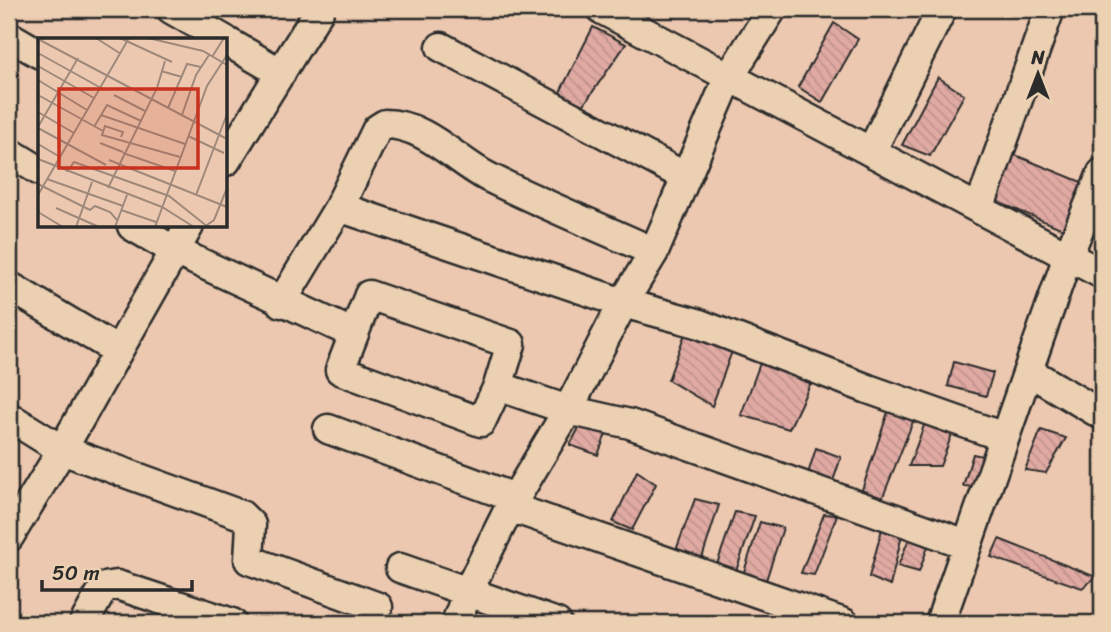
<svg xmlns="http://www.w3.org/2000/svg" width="1111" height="632" font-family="Sriracha,sans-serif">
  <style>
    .building { fill: url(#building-back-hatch); stroke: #2b2b2b; stroke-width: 2 }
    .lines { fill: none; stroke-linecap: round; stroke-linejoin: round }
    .minor-casing { stroke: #2b2b2b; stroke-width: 33 }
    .minor { stroke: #ebd0b2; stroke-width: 28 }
    .inset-road { fill: none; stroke: #9f897b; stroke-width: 2 }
    .view { fill: #c8321e; fill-opacity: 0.15; stroke: #c8321e; stroke-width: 3.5 }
    .inset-edge { fill: none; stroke: #2b2b2b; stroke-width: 3.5 }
  </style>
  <defs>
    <pattern id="building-back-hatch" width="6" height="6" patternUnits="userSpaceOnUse" patternTransform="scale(1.75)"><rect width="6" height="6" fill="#e0aaa3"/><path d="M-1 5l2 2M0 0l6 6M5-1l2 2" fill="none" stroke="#c0928c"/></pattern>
  </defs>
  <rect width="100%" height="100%" fill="#ecc8b0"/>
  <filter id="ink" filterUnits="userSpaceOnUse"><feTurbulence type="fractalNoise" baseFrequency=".0143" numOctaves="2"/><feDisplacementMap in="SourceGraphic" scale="14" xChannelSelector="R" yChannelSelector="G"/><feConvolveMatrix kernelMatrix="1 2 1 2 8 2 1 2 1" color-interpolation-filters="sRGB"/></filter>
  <g filter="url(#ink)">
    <path class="building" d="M834,23l24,16 -36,63 -24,-15z
      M593,27l33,17 -46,66 -25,-8z
      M938,77l26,18 -34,61 -28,-11z
      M1010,153l74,30 -21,46 -70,-29z
      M686,331l49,12 -23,63 -44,-26z
      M763,355l51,21 -25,53 -48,-14z
      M954,362l39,11 -7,23 -38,-10z
      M890,406l26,8 -36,90 -20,-8z
      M584,418l25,8 -11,29 -28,-10z
      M926,420l28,9 -14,37h-31z
      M1041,430l25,8 -20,35 -21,-3z
      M816,448l25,9 -9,27 -25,-7z
      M973,454l14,3 -14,30 -10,-1z
      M637,471l19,13 -24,46 -19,-8z
      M695,499l24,6 -17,53 -27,-5z
      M735,512l20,4 -19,55 -20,-4z
      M824,514l13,1 -23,60 -13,-2z
      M760,522l23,6 -17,52 -23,-5z
      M882,529l20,6 -12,51 -21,-9z
      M910,536l20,5 -11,31 -21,-6z
      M999,539l97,38 -14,11 -91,-31z"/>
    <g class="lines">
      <g class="minor-casing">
        <path id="minor" d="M171,9l54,31
          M601,9l501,265
          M9,36l31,18
          M226,41l55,32
          M441,47l245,130
          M9,152l31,19
          M871,152l71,-143
          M226,161l94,-152
          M339,207l284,96 74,20 171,66 136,48
          M979,209l71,-200
          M132,226l43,25 179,83
          M9,286l109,65
          M369,295l142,49 -13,42 -17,36 -141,-52z
          M281,303l58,-96 38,-78 8,-5c40,0 70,36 103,53 54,27 111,50 166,75
          M1028,371l74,44
          M498,386l70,24 62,14 336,120
          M9,417l53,33 179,65 10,10 -2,35 129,47
          M328,429l187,69
          M510,507l334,116
          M9,537l53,-87 127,-224
          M400,568l157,55
          M84,623l20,-36 13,-2 115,38
          M456,623l12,-32 42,-84 58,-97 55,-107 31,-51 74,-173 44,-70
          M940,623l128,-367 34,-83"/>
      </g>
      <use href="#minor" class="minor"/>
    </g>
  </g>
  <g transform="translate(38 38)">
    <rect width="189" height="189" fill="#ecc8b0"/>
    <path class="inset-road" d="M58,0l25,16M82,0l52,24M110,0l55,13 24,14M0,1l189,100M0,15l63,35M174,19l12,-19M0,28l56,32M123,33l21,6M0,42l49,30M0,57l65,36M76,57l31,16M130,70l19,-44 14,3M0,74l36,21M63,77l84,29M144,77l14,-40 13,-20M0,89l40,-69M56,89l13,-22 34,16M0,90l68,37M150,98l36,17M83,99l2,-5 -18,-6 -3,9 78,22M62,105l23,9M0,106l22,13M85,115l52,18M0,121l124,48 32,20M71,122l118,47M29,134l7,-10 95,34 39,31M9,141l76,27M0,146l52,26 5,-4 15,6 7,8M70,150l49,-100 8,-27M0,157l91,-157M158,157l31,-81M18,170l43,19M83,172l35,12M0,174l25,15M38,189l16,-45M77,189l12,-32M117,189l52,-141 20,-31M166,189l10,-7 13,-32"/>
    <path class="view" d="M21,51h139v79h-139z"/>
    <rect width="189" height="189" class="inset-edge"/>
  </g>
  <rect width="1111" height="632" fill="none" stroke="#ebd0b2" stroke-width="35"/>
  <rect x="18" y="18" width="1076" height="597" fill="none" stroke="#2b2b2b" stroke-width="2.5" filter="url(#ink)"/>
  <g transform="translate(1038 74)" stroke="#ebd0b2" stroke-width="5" paint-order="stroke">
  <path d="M0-5L12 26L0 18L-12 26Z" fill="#2b2b2b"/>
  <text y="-10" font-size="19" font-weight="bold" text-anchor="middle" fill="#2b2b2b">N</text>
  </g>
  <path d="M42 580v10h150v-10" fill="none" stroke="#2b2b2b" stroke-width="3.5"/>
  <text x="52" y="580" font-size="21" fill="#2b2b2b" stroke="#ebd0b2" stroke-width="5" paint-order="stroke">50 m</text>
</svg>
